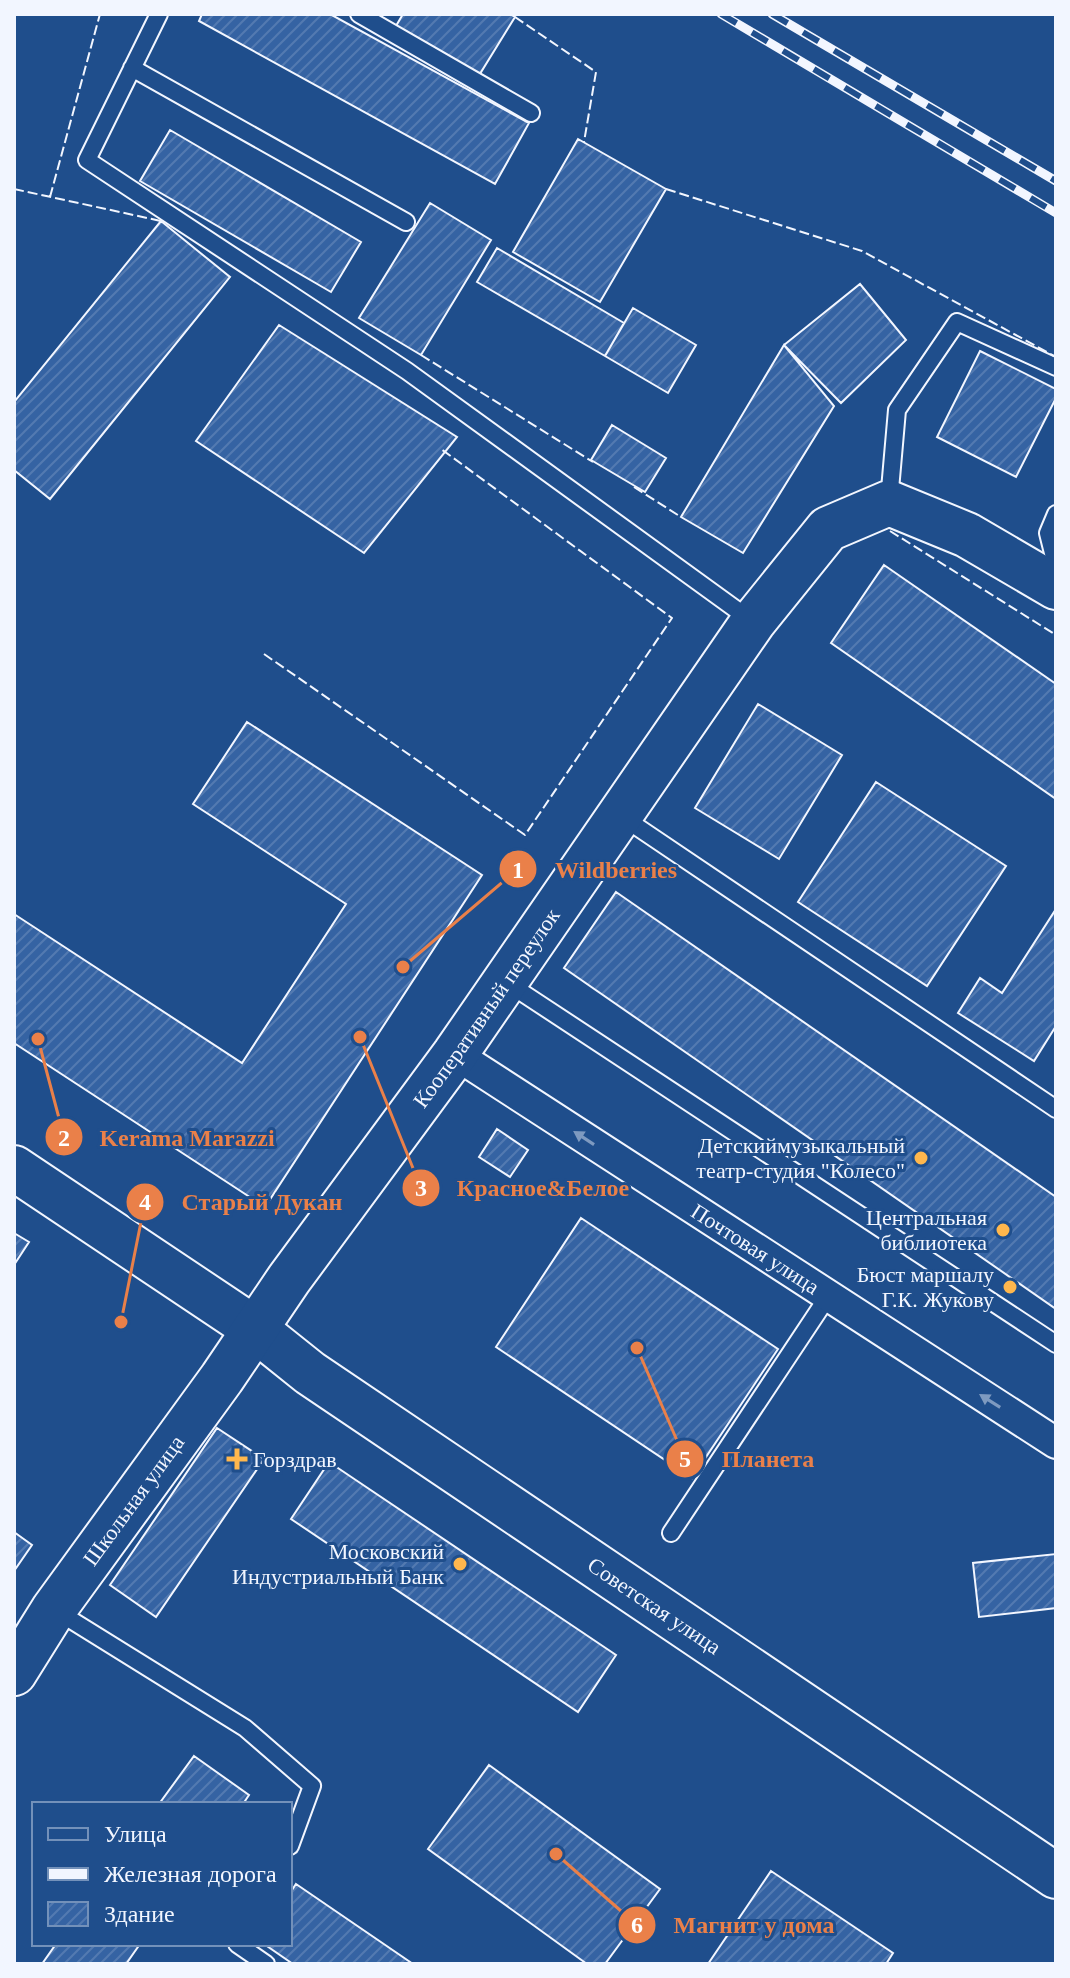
<svg xmlns="http://www.w3.org/2000/svg" width="1070" height="1978" font-family="'Times New Roman',serif">
  <style>
    .building { fill: url(#building-hatch); stroke: #f2f6ff; stroke-width: 2 }
    .lines { fill: none; stroke-linecap: round; stroke-linejoin: round }
    .lane-casing { stroke: #f2f6ff; stroke-width: 20 }
    .street-casing { stroke: #f2f6ff; stroke-width: 34 }
    .secondary-casing { stroke: #f2f6ff; stroke-width: 48 }
    .lane { stroke: #1f4e8c; stroke-width: 16 }
    .street { stroke: #1f4e8c; stroke-width: 30 }
    .secondary { stroke: #1f4e8c; stroke-width: 44 }
    .rail-casing { stroke: #f2f6ff; stroke-width: 9 }
    .rail { stroke: #1f4e8c; stroke-width: 6; stroke-dasharray: 18; stroke-linecap: butt }
    .fence { stroke: #f2f6ff; stroke-width: 2; stroke-dasharray: 10 4; stroke-linecap: butt }
    .oneway { fill: #7e9ac0 }
    .poi-dot { fill: #ffb74d; stroke: #1f4e8c; stroke-width: 3 }
    .labels { text-anchor: middle; dominant-baseline: central; stroke-width: 6; stroke-linejoin: round; paint-order: stroke }
    .street-label { font-size: 22px; fill: #f2f6ff; stroke: #1f4e8c }
    .poi-label { font-size: 22px; fill: #f2f6ff; stroke: #1f4e8c; text-anchor: end }
    .leader { fill: none; stroke: #ea8049; stroke-width: 3 }
    .callout-dot { fill: #ea8049; stroke: #1f4e8c; stroke-width: 3 }
    .mark-label { font-size: 24px; text-anchor: middle; font-weight: bold; fill: #fff }
    .callout-label { font-size: 24px; text-anchor: middle; font-weight: bold; fill: #ea8049; stroke: #1f4e8c; stroke-width: 6; stroke-linejoin: round; paint-order: stroke }
  </style>
  <defs>
    <pattern id="building-hatch" width="6" height="6" patternUnits="userSpaceOnUse" patternTransform="scale(2)"><rect width="6" height="6" fill="#3563a3"/><path d="M-1 1l2-2M0 6l6-6M5 7l2-2" fill="none" stroke="#537ab1"/></pattern>
  </defs>
  <rect width="100%" height="100%" fill="#1f4e8c"/>
  <path class="building" d="M202,14h128l199,109 -34,61 -296,-163z
    M403,14h107l5,3 -37,60 -82,-51z
    M170,130l191,112 -30,50 -191,-111z
    M578,139l88,50 -66,113 -87,-50z
    M430,203l61,37 -70,115 -62,-37z
    M161,221l69,56 -180,222 -36,-29v-68z
    M497,248l127,75 -19,33 -128,-74z
    M860,284l46,56 -65,63 -57,-58z
    M633,308l63,37 -28,48 -63,-37z
    M279,325l178,112 -93,116 -168,-112z
    M784,345l50,61 -91,147 -62,-36z
    M980,351l76,38v9l-40,79 -79,-40z
    M612,425l54,33 -21,34 -54,-32z
    M884,565l172,119v115l-225,-156z
    M758,704l84,51 -63,104 -84,-51z
    M247,722l235,153 -217,332 -251,-164v-129l228,149 104,-159 -153,-100z
    M876,782l130,84 -79,120 -129,-84z
    M616,892l440,305v112l-492,-341z
    M1056,909v117l-22,35 -76,-48 22,-35 22,15z
    M497,1129l31,21 -18,27 -31,-20z
    M581,1218l197,131 -86,129 -196,-131z
    M14,1233l15,9 -15,23z
    M217,1428l47,31 -108,158 -46,-32z
    M329,1462l287,193 -38,57 -287,-193z
    M14,1532l18,13 -18,26z
    M1056,1554v54l-77,9 -6,-54z
    M194,1756l55,39 -6,9h-84z
    M489,1765l171,124 -55,75h-18l-159,-115z
    M771,1871l122,82 -7,11h-178z
    M296,1884l117,80h-120l-29,-20h26v-51z
    M56,1944h84l-14,20h-84z"/>
  <g class="lines">
    <g class="lane-casing">
      <path id="lane" d="M159,14l-72,146 320,211 345,250
        M359,14l172,99
        M132,68l274,154
        M889,501l8,-91 60,-88 99,45
        M1056,514l-8,19 8,32
        M621,816l435,293
        M506,982l550,362
        M671,1533l156,-235
        M55,1610l190,118 67,58 -22,60
        M237,1944l29,20"/>
    </g>
    <g class="street-casing">
      <g id="street">
        <path id="s1" d="M455,1054l601,389"/>
      </g>
    </g>
    <g class="secondary-casing">
      <g id="secondary">
        <path id="s2" d="M14,1168l241,161 55,44 746,503"/>
        <path id="s3" d="M14,1673l40,-64 168,-231 67,-99 166,-225 298,-432 75,-93 61,-26 78,32 89,52"/>
      </g>
    </g>
    <use href="#lane" class="lane"/>
    <use href="#street" class="street"/>
    <use href="#secondary" class="secondary"/>
    <g class="rail-casing">
      <path id="rail" d="M721,14l335,199
        M772,14l284,167"/>
    </g>
    <use href="#rail" class="rail"/>
    <path class="fence" d="M515,17l81,55 -12,70
      M14,189l147,32
      M666,189l196,62 194,106
      M50,197l50,-183
      M421,355l172,107
      M634,487l47,30
      M890,531l166,104
      M264,654l261,181 147,-217 -231,-169"/>
  </g>
  <defs><path id="oneway-solid" d="M-6-.8H1V-3.2L6.5 0L1 3.2V.8H-6Z" transform="scale(2)"/></defs>
  <g class="oneway">
    <use href="#oneway-solid" transform="translate(584 1138) rotate(-147)"/>
    <use href="#oneway-solid" transform="translate(990 1401) rotate(-148)"/>
  </g>
  <g class="poi-dot">
    <circle cx="921" cy="1158" r="8"/>
    <circle cx="1003" cy="1230" r="8"/>
    <circle cx="1010" cy="1287" r="8"/>
    <path d="M233 1447h8v8h8v8h-8v8h-8v-8h-8v-8h8z"/>
    <circle cx="460" cy="1564" r="8"/>
  </g>
  <g class="labels">
    <g class="street-label">
      <text stroke="none"><textPath href="#s3" startOffset="816">Кооперативный переулок</textPath></text>
      <text stroke="none"><textPath href="#s1" startOffset="358">Почтовая улица</textPath></text>
      <text stroke="none"><textPath href="#s3" startOffset="210">Школьная улица</textPath></text>
      <text stroke="none"><textPath href="#s2" startOffset="776">Советская улица</textPath></text>
    </g>
    <g class="poi-label">
      <text x="905" y="1145">Детскиймузыкальный<tspan x="905" dy="25">театр-студия "Колесо"</tspan></text>
      <text x="987" y="1217">Центральная<tspan x="987" dy="25">библиотека</tspan></text>
      <text x="994" y="1274">Бюст маршалу<tspan x="994" dy="25">Г.К. Жукову</tspan></text>
      <text x="253" y="1459" text-anchor="start">Горздрав</text>
      <text x="444" y="1551">Московский<tspan x="444" dy="25">Индустриальный Банк</tspan></text>
    </g>
  </g>
  <path class="leader" d="M403 967L518 869M38 1039L64 1137M360 1037L421 1188M121 1322L145 1202M637 1348L685 1459M556 1854L637 1925"/>
  <g class="callout-dot">
    <circle cx="403" cy="967" r="8"/>
    <circle cx="38" cy="1039" r="8"/>
    <circle cx="360" cy="1037" r="8"/>
    <circle cx="121" cy="1322" r="8"/>
    <circle cx="637" cy="1348" r="8"/>
    <circle cx="556" cy="1854" r="8"/>
    <circle cx="518" cy="869" r="20"/>
    <circle cx="64" cy="1137" r="20"/>
    <circle cx="421" cy="1188" r="20"/>
    <circle cx="145" cy="1202" r="20"/>
    <circle cx="685" cy="1459" r="20"/>
    <circle cx="637" cy="1925" r="20"/>
  </g>
  <g class="mark-label">
    <text x="518" y="878">1</text>
    <text x="64" y="1146">2</text>
    <text x="421" y="1196">3</text>
    <text x="145" y="1210">4</text>
    <text x="685" y="1467">5</text>
    <text x="637" y="1933">6</text>
  </g>
  <g class="callout-label">
    <text x="616" y="878">Wildberries</text>
    <text x="187" y="1146">Kerama Marazzi</text>
    <text x="543" y="1196">Красное&amp;Белое</text>
    <text x="262" y="1210">Старый Дукан</text>
    <text x="768" y="1467">Планета</text>
    <text x="754" y="1933">Магнит у дома</text>
  </g>
  <rect width="1070" height="1978" fill="none" stroke="#f2f6ff" stroke-width="32"/>
  <rect x="32" y="1802" width="260" height="144" fill="#1f4e8c" stroke="#7391ba" stroke-width="2"/>
  <rect x="48" y="1828" width="40" height="12" fill="#1f4e8c" stroke="#7391ba" stroke-width="2"/>
  <text x="104" y="1842" font-size="24" fill="#f2f6ff">Улица</text>
  <rect x="48" y="1868" width="40" height="12" fill="#f2f6ff" stroke="#7391ba" stroke-width="2"/>
  <text x="104" y="1882" font-size="24" fill="#f2f6ff">Железная дорога</text>
  <rect x="48" y="1902" width="40" height="24" fill="url(#building-hatch)" stroke="#7391ba" stroke-width="2"/>
  <text x="104" y="1922" font-size="24" fill="#f2f6ff">Здание</text>
</svg>
